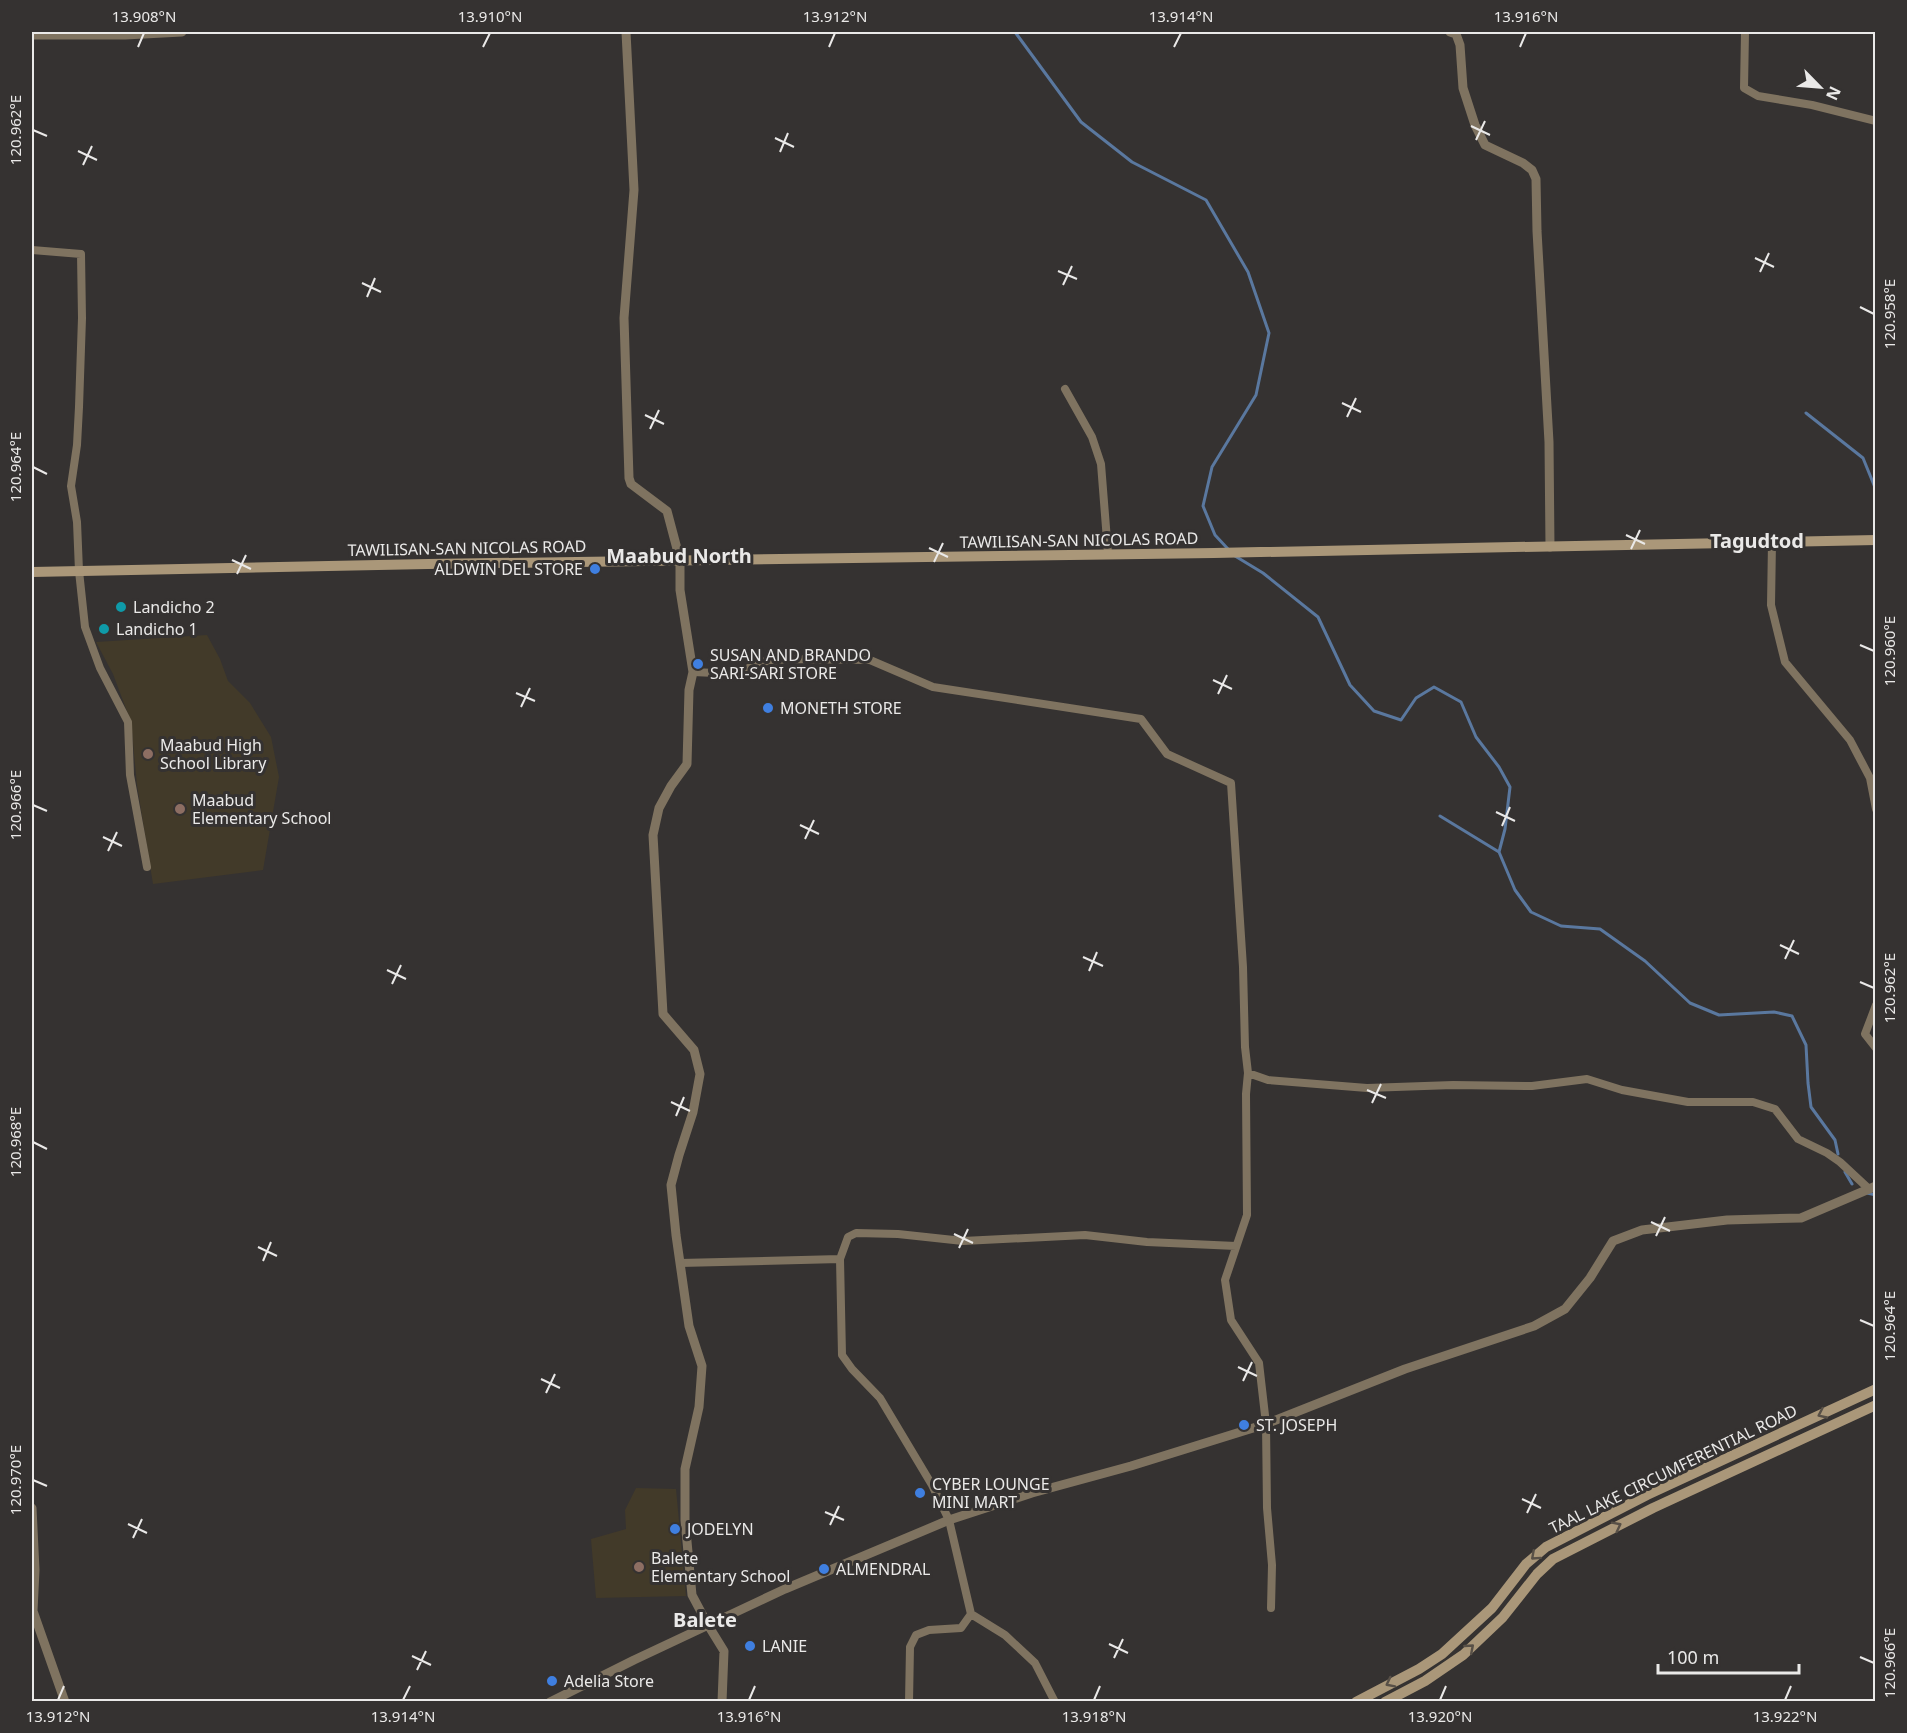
<svg xmlns="http://www.w3.org/2000/svg" width="1907" height="1733" font-family="'Noto Sans',sans-serif">
  <style>
    .education { fill: #423a29 }
    .lines { fill: none; stroke-linecap: round; stroke-linejoin: round }
    .stream { stroke: #5a789f; stroke-width: 3 }
    .minor { stroke: #7f7360; stroke-width: 8 }
    .tertiary { stroke: #7f7360; stroke-width: 9 }
    .secondary { stroke: #aa9779; stroke-width: 10 }
    .oneway { stroke: #585047 }
    .ticks { fill: none; stroke: #eae9e8; stroke-width: 2 }
    .shop-dot { fill: #3f7fe0; stroke: #353231; stroke-width: 2 }
    .culture-dot { fill: #0f9aa8; stroke: #353231; stroke-width: 2 }
    .education-dot { fill: #8d6e63; stroke: #353231; stroke-width: 2 }
    .labels { text-anchor: middle; dominant-baseline: central; stroke-width: 6; stroke-linejoin: round; paint-order: stroke }
    .street-label { font-size: 16px; fill: #eae9e8; stroke: #353231 }
    .poi-label { font-size: 16px; fill: #eae9e8; stroke: #353231; text-anchor: start }
    .quarter-label { font-size: 20px; font-weight: bold; fill: #eae9e8; stroke: #353231 }
    .neatline { fill: none; stroke: #eae9e8; stroke-width: 2 }
    .ticks-label { font-size: 15px; text-anchor: middle; fill: #eae9e8 }
  </style>
  <rect width="100%" height="100%" fill="#353231"/>
  <path class="education" d="M207,635l13,24 8,22 22,22 21,34 8,40 -16,93 -110,14 -16,-99 -6,-63 -18,-48 -17,-32z
    M636,1488l40,1 10,107 -90,2 -5,-59 35,-10 -1,-19z"/>
  <g class="lines">
    <path class="stream" d="M1015,32l66,90 51,40 74,38 42,72 21,61 -13,62 -44,72 -9,39 12,29 13,14
      M1806,413l57,45 13,32
      M1235,556l28,17 55,44 32,68 24,26 27,9 15,-22 18,-11 27,15 15,35 23,30 11,20 -5,42 -6,23 16,38 16,22 30,14 39,3 45,32 45,42 29,12 55,-3 18,4 14,29 2,38 3,24 24,33 3,14
      M1440,816l59,36
      M1845,1172l7,12
      M1867,1193l9,2"/>
    <path class="minor" d="M1745,32l-1,56 14,8 54,9 64,16
      M32,250l49,4 1,64 -3,89 -2,38 -6,41 6,36 2,49 6,56 15,41 28,54 2,53 17,92
      M1065,389l27,48 9,27 7,89
      M1772,542l-1,63 14,57 65,78 20,38 6,31
      M693,672l44,2 23,-12 28,-3 82,1 63,27 208,32 26,35 64,29 12,184 2,80 3,26 20,7 99,8 86,-3 79,1 55,-7 35,11 66,12h65l22,7 23,30 29,14 13,9 29,27
      M1876,1005l-11,29 11,14
      M1248,1073l-2,21 1,121 -22,65 6,40 28,43 7,61 1,84 5,57 -1,43
      M840,1259l8,-22 8,-4 42,1 65,7 122,-6 62,7 89,4
      M680,1263l160,-4 2,96 10,14 28,29 52,87 17,35 22,94 34,21 30,28 20,39
      M909,1702l1,-55 6,-12 13,-5 32,-2 10,-14"/>
    <path class="tertiary" d="M626,32l8,158 -10,128 5,160 2,6 36,27 13,49v30l13,82 -4,18 -2,74 -16,22 -12,22 -6,27 10,179 31,36 6,24 -7,38 -14,43 -8,30 5,50 13,91 13,40 -3,41 -14,62v51l4,43 3,32 16,30 16,26 -2,51
      M1450,32l6,2 4,11 3,43 12,37 10,20 38,18 9,7 4,9 1,52 12,211 1,105
      M32,35h93l57,-3
      M32,1508l3,62 -2,41 32,91
      M550,1702l84,-42 151,-71 164,-69 83,-27 99,-27 135,-42 139,-55 129,-43 31,-17 25,-31 23,-37 29,-11 85,-10 74,-2 75,-32"/>
    <path class="secondary" d="M32,572l396,-8 786,-11 662,-13
      M1356,1702l63,-33 23,-15 50,-46 34,-44 20,-17 101,-52 229,-106
      M1385,1702l40,-21 38,-26 40,-38 34,-43 16,-15 100,-51 223,-103"/>
  </g>
  <defs><path id="oneway-chevron" d="M-2-3.5L2.5 0L-2 3.5" fill="none" stroke-width="1.6" stroke-linecap="round" stroke-linejoin="round" transform="scale(1.5)"/></defs>
  <g class="oneway">
    <use href="#oneway-chevron" transform="translate(1822 1414) rotate(155)"/>
    <use href="#oneway-chevron" transform="translate(1617 1526) rotate(-27)"/>
    <use href="#oneway-chevron" transform="translate(1535 1556) rotate(138)"/>
    <use href="#oneway-chevron" transform="translate(1470 1648) rotate(-41)"/>
    <use href="#oneway-chevron" transform="translate(1390 1683) rotate(153)"/>
  </g>
  <path class="ticks" d="M138,47l6,-14M483,47l7,-14M829,47l6,-14M1174,47l7,-14M1520,47l6,-14M1471,126l19,9M33,130l14,6M775,138l19,9M1476,140l9,-19M78,151l19,9M780,152l8,-19M83,165l9,-19M1755,258l19,9M1058,271l19,8M1760,272l9,-19M362,283l19,9M1063,285l9,-19M367,297l8,-19M1860,307l14,7M1342,403l19,9M645,415l19,9M1347,417l9,-19M650,429l9,-19M33,467l14,7M1626,535l19,9M929,548l19,9M1631,549l9,-19M232,560l19,9M934,562l9,-19M237,574l9,-19M1860,645l14,6M1213,680l19,9M516,693l19,8M1218,694l9,-19M521,707l9,-19M33,805l14,6M1496,812l19,9M800,825l19,9M1502,826l8,-19M103,837l19,9M805,839l9,-19M108,851l9,-19M1780,945l19,9M1083,957l20,9M1785,959l9,-19M387,970l19,9M1089,971l8,-19M1860,982l14,6M392,984l9,-19M1367,1090l19,8M671,1102l19,9M1372,1103l9,-19M676,1116l8,-19M33,1142l14,7M1651,1222l19,9M954,1234l19,9M1656,1236l9,-19M258,1247l19,9M959,1248l9,-19M263,1261l8,-19M1860,1320l14,6M1238,1367l19,9M541,1379l19,9M1243,1381l9,-19M546,1393l9,-19M33,1480l14,6M1522,1499l19,9M825,1512l19,8M1527,1513l9,-19M128,1524l19,9M830,1525l9,-19M133,1538l9,-19M1109,1644l19,9M412,1656l19,9M1860,1657l14,6M1114,1658l9,-19M417,1670l9,-19M58,1700l6,-14M403,1700l7,-14M749,1700l6,-14M1094,1700l6,-14M1440,1700l6,-14M1785,1700l6,-14"/>
  <g class="shop-dot">
    <circle cx="595" cy="569" r="6"/>
    <circle cx="698" cy="664" r="6"/>
    <circle cx="768" cy="708" r="6"/>
    <circle cx="1244" cy="1425" r="6"/>
    <circle cx="920" cy="1493" r="6"/>
    <circle cx="675" cy="1529" r="6"/>
    <circle cx="824" cy="1569" r="6"/>
    <circle cx="750" cy="1646" r="6"/>
    <circle cx="552" cy="1681" r="6"/>
  </g>
  <g class="culture-dot">
    <circle cx="121" cy="607" r="6"/>
    <circle cx="104" cy="629" r="6"/>
  </g>
  <g class="education-dot">
    <circle cx="148" cy="754" r="6"/>
    <circle cx="180" cy="809" r="6"/>
    <circle cx="639" cy="1567" r="6"/>
  </g>
  <g class="labels">
    <g class="street-label">
      <text transform="translate(1079 540) rotate(-1)">TAWILISAN-SAN NICOLAS ROAD</text>
      <text transform="translate(467 548) rotate(-1)">TAWILISAN-SAN NICOLAS ROAD</text>
      <text transform="translate(1673 1469) rotate(-26)">TAAL LAKE CIRCUMFERENTIAL ROAD</text>
    </g>
    <g class="poi-label">
      <text x="583" y="569" text-anchor="end">ALDWIN DEL STORE</text>
      <text x="133" y="607">Landicho 2</text>
      <text x="116" y="629">Landicho 1</text>
      <text x="710" y="655">SUSAN AND BRANDO<tspan x="710" dy="18">SARI-SARI STORE</tspan></text>
      <text x="780" y="708">MONETH STORE</text>
      <text x="160" y="745">Maabud High<tspan x="160" dy="18">School Library</tspan></text>
      <text x="192" y="800">Maabud<tspan x="192" dy="18">Elementary School</tspan></text>
      <text x="1256" y="1425">ST. JOSEPH</text>
      <text x="932" y="1484">CYBER LOUNGE<tspan x="932" dy="18">MINI MART</tspan></text>
      <text x="687" y="1529">JODELYN</text>
      <text x="651" y="1558">Balete<tspan x="651" dy="18">Elementary School</tspan></text>
      <text x="836" y="1569">ALMENDRAL</text>
      <text x="762" y="1646">LANIE</text>
      <text x="564" y="1681">Adelia Store</text>
    </g>
    <g class="quarter-label">
      <text x="1757" y="540">Tagudtod</text>
      <text x="679" y="555">Maabud North</text>
      <text x="705" y="1619">Balete</text>
    </g>
  </g>
  <rect width="1907" height="1733" fill="none" stroke="#353231" stroke-width="66"/>
  <g transform="translate(1820 87) rotate(115)" stroke="#353231" stroke-width="4.5" paint-order="stroke">
  <path d="M0-4.5L10 22L0 15L-10 22Z" fill="#eae9e8"/>
  <text y="-9" font-size="16" font-weight="bold" text-anchor="middle" fill="#eae9e8">N</text>
  </g>
  <path d="M1658 1664v9h141v-9" fill="none" stroke="#eae9e8" stroke-width="3"/>
  <text x="1667" y="1664" font-size="18" fill="#eae9e8" stroke="#353231" stroke-width="4.5" paint-order="stroke">100 m</text>
  <rect x="33" y="33" width="1841" height="1667" class="neatline"/>
  <g class="ticks-label">
    <text x="144" y="22">13.908°N</text>
    <text x="490" y="22">13.910°N</text>
    <text x="835" y="22">13.912°N</text>
    <text x="1181" y="22">13.914°N</text>
    <text x="1526" y="22">13.916°N</text>
    <text transform="translate(16 130) rotate(-90)" y="5">120.962°E</text>
    <text transform="translate(1890 314) rotate(-90)" y="5">120.958°E</text>
    <text transform="translate(16 467) rotate(-90)" y="5">120.964°E</text>
    <text transform="translate(1890 651) rotate(-90)" y="5">120.960°E</text>
    <text transform="translate(16 805) rotate(-90)" y="5">120.966°E</text>
    <text transform="translate(1890 988) rotate(-90)" y="5">120.962°E</text>
    <text transform="translate(16 1142) rotate(-90)" y="5">120.968°E</text>
    <text transform="translate(1890 1326) rotate(-90)" y="5">120.964°E</text>
    <text transform="translate(16 1480) rotate(-90)" y="5">120.970°E</text>
    <text transform="translate(1890 1663) rotate(-90)" y="5">120.966°E</text>
    <text x="58" y="1722">13.912°N</text>
    <text x="403" y="1722">13.914°N</text>
    <text x="749" y="1722">13.916°N</text>
    <text x="1094" y="1722">13.918°N</text>
    <text x="1440" y="1722">13.920°N</text>
    <text x="1785" y="1722">13.922°N</text>
  </g>
</svg>
